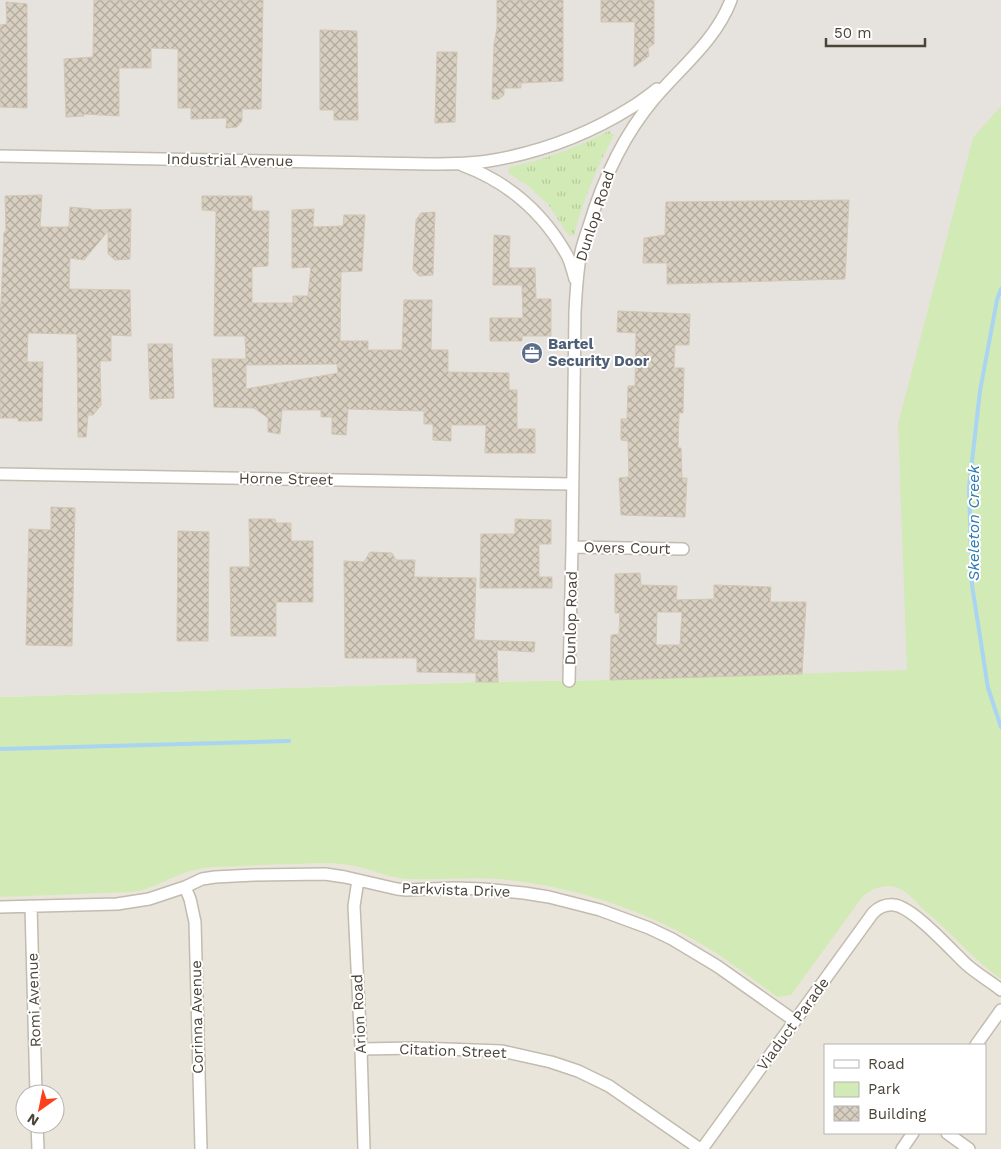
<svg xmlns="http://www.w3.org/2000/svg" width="1001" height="1149" font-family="'Work Sans',sans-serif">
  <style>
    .residential { fill: #eae5da; fill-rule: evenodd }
    .industrial { fill: #e6e2dd }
    .grass { fill: url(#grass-tufts) }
    .park { fill: #d2eab5 }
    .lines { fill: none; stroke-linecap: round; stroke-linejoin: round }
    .stream { stroke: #a9d4f2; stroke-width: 4 }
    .building { fill: url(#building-cross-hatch); stroke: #d3c7b4; fill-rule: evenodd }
    .street-casing { stroke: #c2bbae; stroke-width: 14 }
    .street { stroke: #fff; stroke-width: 11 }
    .labels { text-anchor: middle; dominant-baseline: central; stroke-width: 4; stroke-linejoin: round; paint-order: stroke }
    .street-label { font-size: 15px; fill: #4b4439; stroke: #fff }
    .service-label { font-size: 15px; font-weight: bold; fill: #4e5e75; stroke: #fff; text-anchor: start }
    .water-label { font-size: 16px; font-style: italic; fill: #2e7ab2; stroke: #fff }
  </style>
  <defs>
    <pattern id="grass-tufts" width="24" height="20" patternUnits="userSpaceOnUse" patternTransform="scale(1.25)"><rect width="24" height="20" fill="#d2eab5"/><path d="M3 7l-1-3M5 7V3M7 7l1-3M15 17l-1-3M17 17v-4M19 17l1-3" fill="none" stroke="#b6ca9c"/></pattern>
    <pattern id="building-cross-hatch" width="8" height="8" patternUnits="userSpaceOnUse" patternTransform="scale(1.25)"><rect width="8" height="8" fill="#d8cfc1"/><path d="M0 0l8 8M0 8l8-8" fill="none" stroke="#b1aa9e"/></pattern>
  </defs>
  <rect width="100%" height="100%" fill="#f6f3ec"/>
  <path class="residential" d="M1001,747v402h-1001v-373zM825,1045h160v88h-160zM25,1094h30v30h-30z"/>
  <path class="industrial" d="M0,0h1001v668l-391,12 -134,2 -476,15z"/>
  <path class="grass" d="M609,131l5,4c-17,32 -31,65 -40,100l-5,1 -21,-32 -21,-19 -19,-12v-3l2,-3c35,-7 67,-20 99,-36z"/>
  <path class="park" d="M1001,106v873c-23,-16 -41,-36 -61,-55 -5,-5 -12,-10 -17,-15 -8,-8 -16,-18 -27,-22 -13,-3 -23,2 -33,9l-72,99 -14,2c-27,-20 -54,-41 -84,-58 -60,-33 -126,-54 -194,-60 -30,-2 -61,1 -91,0 -21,-1 -38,-11 -59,-14 -16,-3 -33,-2 -49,-1 -29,0 -58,2 -87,3 -11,1 -22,3 -32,7 -18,7 -28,15 -49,18l-132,5v-200l476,-15 134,-2 297,-10 -9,-246 75,-286z"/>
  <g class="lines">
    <path class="stream" d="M1001,289l-4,11 -17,91 -11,97 3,97 16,103 13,39
      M0,749l289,-8"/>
  </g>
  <path class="building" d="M94,0h169l-2,109h-19v12l-5,6 -11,1 1,-10 -36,1v-11h-13v-59l-27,-1v20h-32v48l-35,-2v2l-18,1 -2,-58 29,-2z
    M497,0h66v81l-42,2v5h-17v7l-5,4h-7l2,-55 3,-16z
    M601,0h53v44l-6,4 1,8 -15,11 1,-45h-34z
    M6,2l21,2v104l-27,-1v-82l7,-1z
    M320,30l37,1 1,89h-24v-10h-14z
    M437,52h20l-2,70 -20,1z
    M42,195l-2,32h29l1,-20 21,2v1l40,-1 -1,50 -15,1 -7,-6v-23l-24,29 -14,-2 -1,31 61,1 1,46 -20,-1v26h-11l1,44 -8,10h-5l-2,22h-8l-1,-103 -49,-1 -1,29h16l-1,59h-24v-3h-18v-115h1l3,-71h2l-1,-36z
    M202,196h50v15h17l-1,55 -16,1v36h41v-7h15l3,-29 -19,1v-58l22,-1 -1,18 30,-1 1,-11h21l-3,56 -21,1 -1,69h28v9h34l2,-50h28l-1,50h17v22l61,1v17h8v39h18v24h-50l1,-28h-35v16l-18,-1v-16h-9v-13l-76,-2 -2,26 -14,-1v-17h-11v-7h-39l-2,24 -12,-2v-14l-14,-10 -40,-1 -2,-48h34l-1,-23h-31l2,-125 -14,-1zM337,364l1,9 -92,16v-24z
    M849,200l-4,79 -178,5v-21h-24l1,-25 21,-3 1,-33z
    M435,212l-2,63 -14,1 -6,-6 3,-50 5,-7z
    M494,235l16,1 -1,32h26l1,31h15v37h-29v5h-32v-23h33l-1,-33h-29z
    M618,311l72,3 -1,31h-14l-1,23h10l-1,45h-4l-1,35h3l1,30h5l-2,39 -64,-2 -2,-37 10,-1 -1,-36 -7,-1v-21h6l1,-33h7l1,-53 -19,-1z
    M148,344h24l2,54 -24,1z
    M51,507l24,1 -3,138 -46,-1 3,-116 22,1z
    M249,519h26l1,4h15v18h22v61h-37v34h-45l-1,-69h20z
    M515,519l36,1v24h-12v33h13v11h-72l1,-54h34z
    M178,531l31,1 -1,109h-31z
    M370,552l22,1 4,7h19l-1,17 62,1 -2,62 61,2 -1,10 -37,-2 1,32h-22v-9l-59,-1v-14h-72l-1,-97 20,1z
    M640,573l1,12 36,1 -1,14 38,-1v-14l57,2 -1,15h36l-4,72 -192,6 1,-45 8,-1 1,-21h-5v-39zM657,612h25l-2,33h-24z"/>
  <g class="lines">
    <g class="street-casing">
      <path id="street" d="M0,156l430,8c20,0 39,0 58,-3 50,-8 101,-27 144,-54 8,-5 17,-12 25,-18
        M462,165c46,17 82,48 106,92 3,7 5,15 7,22
        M0,474l572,10
        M572,547l111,2
        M569,681l3,-134 3,-235c1,-20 2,-40 6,-60 2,-9 5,-17 8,-26 14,-47 34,-90 65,-127 27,-32 62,-59 77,-99
        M358,880l-4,26 7,143 3,100
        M185,887l5,12 5,23 6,227
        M31,906l5,188
        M0,907l117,-3 32,-5 36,-12 17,-8 13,-2 39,-2 71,-1 20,3 52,12 9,1 48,-2 29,1 41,4 25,4 51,13 49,18 23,11 45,27 78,55
        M976,1045l25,-35
        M361,1049l56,-1 85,3 49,11 27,9 31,15 91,63
        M37,1124l1,25
        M947,1133l22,16
        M702,1149l171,-236c6,-6 12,-9 21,-8 19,2 57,45 72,59 11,10 24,17 35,26
        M902,1149l11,-16"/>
    </g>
    <use href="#street" class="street"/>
  </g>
  <defs>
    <g id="office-disc" transform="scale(1.125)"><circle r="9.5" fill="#5c6f8a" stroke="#fff"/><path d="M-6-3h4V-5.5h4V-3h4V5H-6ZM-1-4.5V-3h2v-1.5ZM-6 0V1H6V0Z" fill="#fff"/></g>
  </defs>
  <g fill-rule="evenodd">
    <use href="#office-disc" x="532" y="353"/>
  </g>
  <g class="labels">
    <g class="street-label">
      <text transform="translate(230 160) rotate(1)">Industrial Avenue</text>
      <text transform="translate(595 216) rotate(-72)">Dunlop Road</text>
      <text transform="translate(286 479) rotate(1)">Horne Street</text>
      <text transform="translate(627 548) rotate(1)">Overs Court</text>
      <text transform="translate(571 618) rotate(-89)">Dunlop Road</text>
      <text transform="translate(456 890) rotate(2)">Parkvista Drive</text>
      <text transform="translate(34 1000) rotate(-92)">Romi Avenue</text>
      <text transform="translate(359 1014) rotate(-93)">Arion Road</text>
      <text transform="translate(197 1017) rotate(-91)">Corinna Avenue</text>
      <text transform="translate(793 1024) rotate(-54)">Viaduct Parade</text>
      <text transform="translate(453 1051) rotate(2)">Citation Street</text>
    </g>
    <g class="service-label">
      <text x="548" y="344">Bartel<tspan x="548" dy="17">Security Door</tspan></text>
    </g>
    <g class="water-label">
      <text transform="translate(973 523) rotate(-90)">Skeleton Creek</text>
    </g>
  </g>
  <rect x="824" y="1044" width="162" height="90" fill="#ffffff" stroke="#b7b4b0"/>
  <rect x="834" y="1060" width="25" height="8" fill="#ffffff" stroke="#b7b4b0"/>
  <text x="868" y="1069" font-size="15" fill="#4b4439">Road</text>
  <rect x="834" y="1082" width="25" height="15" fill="#d2eab5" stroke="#b7b4b0"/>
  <text x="868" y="1094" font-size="15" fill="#4b4439">Park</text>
  <rect x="834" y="1106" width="25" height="15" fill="url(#building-cross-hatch)" stroke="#b7b4b0"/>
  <text x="868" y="1119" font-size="15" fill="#4b4439">Building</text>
  <g transform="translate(40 1109) rotate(213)"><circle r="24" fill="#ffffff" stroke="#b7b4b0"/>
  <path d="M0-4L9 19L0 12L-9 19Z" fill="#fc3f1d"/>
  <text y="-8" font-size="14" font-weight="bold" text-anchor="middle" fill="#4b4439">N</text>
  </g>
  <path d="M826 38v8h99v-8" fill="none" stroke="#4b4439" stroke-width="2.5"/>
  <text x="834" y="38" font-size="15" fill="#4b4439" stroke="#ffffff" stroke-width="4" paint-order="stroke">50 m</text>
</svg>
